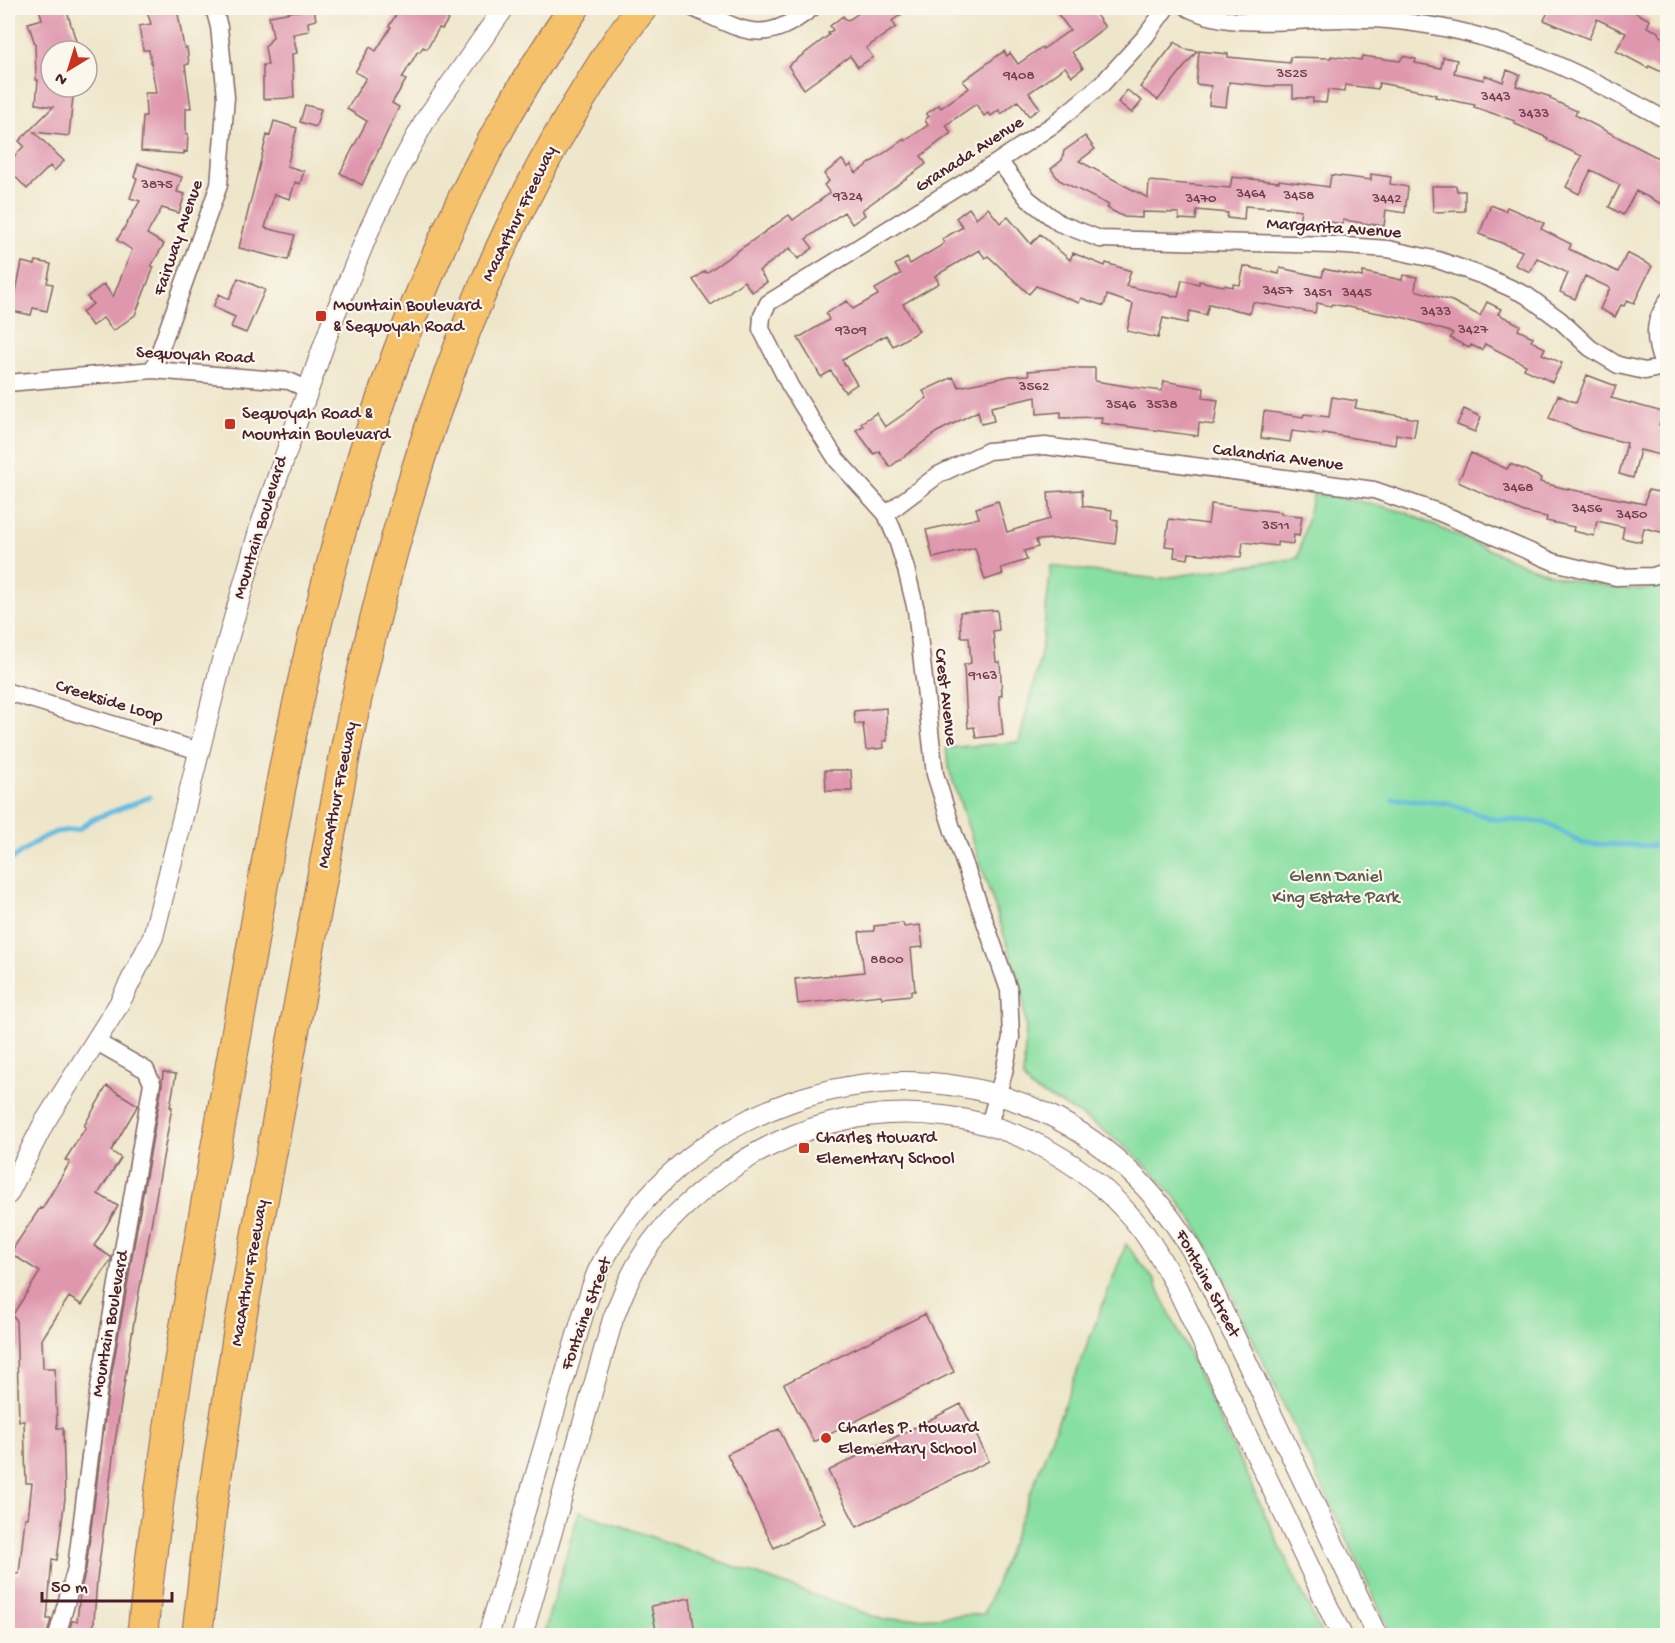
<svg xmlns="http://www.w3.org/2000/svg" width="1675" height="1643" font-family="'Gochi Hand',sans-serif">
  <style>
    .green { fill: #88dfa2; stroke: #697f66; stroke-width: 1.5 }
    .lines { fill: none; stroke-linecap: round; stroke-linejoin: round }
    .stream { stroke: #61bbdf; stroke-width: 5 }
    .building { fill: #df97ae }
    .minor-casing { stroke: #836563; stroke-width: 19 }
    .tertiary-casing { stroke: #836563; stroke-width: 22 }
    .motorway-casing { stroke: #836563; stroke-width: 32 }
    .minor { stroke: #fff; stroke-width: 16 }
    .tertiary { stroke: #fff; stroke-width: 20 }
    .motorway { stroke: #f5c16b; stroke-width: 30 }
    .poi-dot { fill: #c8321e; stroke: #fbf7ec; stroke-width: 2 }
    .labels { text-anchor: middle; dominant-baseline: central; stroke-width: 4.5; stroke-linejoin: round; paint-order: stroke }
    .number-label { font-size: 15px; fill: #6f3d4c }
    .street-label { font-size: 18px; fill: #4a1f2b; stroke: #fbf7ec }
    .poi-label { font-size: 18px; fill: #4a1f2b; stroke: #fbf7ec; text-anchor: start }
    .park-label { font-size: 18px; fill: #5d594f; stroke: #fbf7ec }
  </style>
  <rect width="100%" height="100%" fill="#fbf7ec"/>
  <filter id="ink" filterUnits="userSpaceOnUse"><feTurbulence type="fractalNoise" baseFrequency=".0167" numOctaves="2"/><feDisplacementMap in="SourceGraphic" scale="12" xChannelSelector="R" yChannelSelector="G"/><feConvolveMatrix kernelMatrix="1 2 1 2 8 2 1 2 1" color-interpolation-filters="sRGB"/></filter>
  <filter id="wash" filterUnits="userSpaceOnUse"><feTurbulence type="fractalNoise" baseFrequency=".008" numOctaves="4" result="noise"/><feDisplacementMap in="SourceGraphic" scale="24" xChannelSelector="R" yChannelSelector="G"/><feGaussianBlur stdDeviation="1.35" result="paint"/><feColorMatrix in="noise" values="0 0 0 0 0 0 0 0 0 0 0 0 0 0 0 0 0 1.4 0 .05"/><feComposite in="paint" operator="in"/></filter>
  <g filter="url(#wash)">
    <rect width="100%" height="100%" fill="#eee6ca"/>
    <path class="green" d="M1313,494l61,10 30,8 115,51 43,15 54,10 26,2 25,-6v1051h-275l-174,-370c-10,-17 -19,-36 -30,-51 -41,-56 -90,-93 -152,-123l-7,-4 -6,-9 3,-49 -5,-43 -73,-220 -2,-18 73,-6 22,-88 10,-88 106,13 141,-21z
      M1126,1244l28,36 168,355 -779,1 36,-125 305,109 100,-6z"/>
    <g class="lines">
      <path class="stream" d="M1393,799l55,4 45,16 52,3 39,22 84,2
        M8,862l32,-23 16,-7 23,-3 14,-10 57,-22"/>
    </g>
    <g id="blocks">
      <path class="building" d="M39,8h27l13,43h-28v36l19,2 4,-2 -5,49 -35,-4 30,29 -10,10 -4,-5 -23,23 -19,-20v-6l16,-17 -5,-5 34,-34 -17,-3 2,-24h-2l-1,-36 -7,-21 14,-4z
        M146,8h31l7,40h3l2,16 -4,1 6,43h-5v26h2l-1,18 -3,-1v3l-43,-3 2,-35h3l-1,-23h11l-7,-43h-6l-4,-24 12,-2z
        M314,8l2,12 -8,2 1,9 -16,3 4,19 -5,1 2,44 -31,1v-34h5l-3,-18 8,-10 -4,-21z
        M400,8h44l8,6 -10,15 -3,-1 -12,21 -4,-2 -3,5 -2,-1 -16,27 4,2 -14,23 7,4 -37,78 -22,-12 27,-52 -20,-12 19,-31 -11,-6 15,-25 6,4 15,-24 -2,-1z
        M866,8h44l-18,13 4,6 -30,21 7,9 -15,10 -8,-11 -46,33 -16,-23 41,-31 -1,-2 5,-3 -3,-4 13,-10 3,4 4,-1z
        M1053,8h38l14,19 -33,25 11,16 -11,8 -7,-9 -36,26 11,15 -11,8 -11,-15 -17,13 -2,-4 -8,6 -3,-3 -4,3 -8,-12 -30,21 5,8 -30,23 5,8 -64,46 3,5 -13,9 -8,-12 -38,27 7,9 -15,11 -8,-11 -31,23 8,11 -15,10 -8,-11 -33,24 -18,-25 12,-9 1,2 83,-58 4,5 37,-27 -6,-8 5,-4 -5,-7 18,-14 6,7 3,-2 5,8 48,-34 1,2 23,-16 -3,-5 4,-4 -3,-2 13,-9 2,3 28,-20 -6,-7 41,-30 3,5 3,-3 8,11 24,-17 1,2 27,-19z
        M1550,8h89l-3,5 14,7 -3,7 12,5 1,4 8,4v35l-19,-9 -1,2 -32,-17 10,-18 -29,-14 -8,20 -45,-19z
        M1175,42l10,7 12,2 -39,49 -18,-13z
        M1199,51l29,3v3l62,6v-6l41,1v-2l30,4 1,-4 38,5 3,-5 13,3 -1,4 26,5 2,-11 14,3 -3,13 30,7 1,-5 18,7 4,-12 13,5 -4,11 35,11 -1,2 27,12 -2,4 93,48v44l-32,-16 -13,24 -14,-8 11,-22 -29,-15 -12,24 -13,-7 16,-31 -35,-16 1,-2 -33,-14v-3l-41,-14 1,-2 -40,-8 1,-2 -15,-4 -42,-8 -1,6 -33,-4 -1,7 -16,-2 -2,13 -13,-1v-4h-20v-12h-26l-38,-4 -3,25 -17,-2 2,-19 -15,-2z
        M1127,90l15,11 -10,12 -14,-11z
        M305,105l16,4 -5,18 -16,-5z
        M274,121l23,7 -10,38 17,5 -4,13 -5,-2 -5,17 -16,-5 -9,34 30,7 -7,25 -49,-12 28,-113 3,1z
        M1085,136l10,13 -16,12 69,37 1,-17 81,7 2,-11 47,5v-2l50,7 2,-12 40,5v-6l20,3 -1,7 18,3 -3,26 -19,-3 -2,16 -41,-6v4l-26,-4 -1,3 -17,-2 2,-11 -30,-4 -1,2 -25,-2 -1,14 -17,-2 1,-5 -31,-3 -1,10 -17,-1v-6l-37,-1v6l-18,-1 -17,-9 2,-3 -50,-25 -8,-11 11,-9 2,-9z
        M138,164l44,13 -5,15 8,2 -6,19 -17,-5 -15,26 17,10 -13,22 3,1 -19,48 -22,16 -10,-13 -11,8 -10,-14 11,-8 -6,-7 17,-13 9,13 19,-47 -15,-10 23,-39 -10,-3 7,-20 -3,-1z
        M1432,186h24l1,5h8v20l-32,1z
        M1491,205l14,6 2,-4 37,16 -3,6 30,15 -2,5 49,23 9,-19 25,13 -18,37 -7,-3 -3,6 -3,-1 -6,12 -15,-8 10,-21 -25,-12 -10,23 -15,-7 8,-19 -31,-15 -7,14 -15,-7 7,-14 -43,-17z
        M969,208l7,10 12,-10 12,15 8,-6 23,27 9,-10 30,26 3,-7 32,13 1,-3 25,8 -5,15 52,11 4,-17 17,4v-3l24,5 1,-1 9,2v-3l7,1 4,-19 35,8 1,-6 42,9 2,-8 38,8 1,-5 39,8 1,-5 14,2 -2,13 37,11 28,15 7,-14 14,7 -3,5 22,11 -2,5 15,7 -2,4 14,7 -3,6 20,9 -10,19 -28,-13 2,-4 -41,-21 -3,6 -11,-5 -2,3 -19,-10 3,-5 -48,-15 -73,-14 -1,2 -14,-3 -2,10 -62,-11 -3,11 -41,-9 -3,11 -16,-4 -3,12 -24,-5 -5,20 -31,-7 6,-27 -26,-9 -3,11 -23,-8 -2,5 -43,-17 -7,8 -41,-38 -3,2 -6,-8 -44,26 4,7 -36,21 16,27 -26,15 -7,-11 -44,25 15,24 -12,8 -14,-21 -10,6 -23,-39 31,-18 -3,-7 21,-12 6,8 25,-14 -3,-6 26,-15 -6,-9 12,-7 3,6 29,-17 5,-4 -2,-4 21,-12 -7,-9z
        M36,261l15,3 -4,19 6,1 -6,27 -14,-3 -2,7 -19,-4 10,-49 13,3z
        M238,278l27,12 -19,43 -15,-6 4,-10 -22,-10 6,-13 10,5z
        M1065,368h30v13l37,6 30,4 2,-10 40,7 -1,10 15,2 -4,25 -15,-2 -1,13 -97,-13 1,-6 -41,1v-6l-24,2 -1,-17 -45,10 3,14 -13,3 -3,-13 -41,21 -47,35 -11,-16 -5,3 -18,-24 7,-4 -2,-3 15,-10 9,14 42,-29 -4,-7 30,-14 6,10 51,-11 19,-1 -1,-4z
        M1587,375l29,11 -5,12 52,14 -4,13 9,2v30l-28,-7 -7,28 -14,-4 8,-31 -46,-12 -32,-13 9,-23 18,8z
        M1332,397l25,4 -2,7 62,11 -3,18 -18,-3 -1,11 -72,-12v2l-31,-4 -2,11 -29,-4 3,-27 39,6 1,-3 25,3z
        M1464,409l17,8 -6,15 -18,-7z
        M1471,453l36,16 3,-5 13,5 18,9 -1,4 23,6 82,16 3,-14 20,4v25l-3,14 -21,-5 -3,14 -19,-4 2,-11 -27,-6 -3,15 -21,-5 1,-4 -28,-6 1,-4 -23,-5 -66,-30z
        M1082,490l1,16 29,4 -1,9 7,1 -3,24 -41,-6 -38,2 2,7 -14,4 3,9 -26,8 2,6 -18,6 -10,-32 -42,10 -7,-28 53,-12 -3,-10 22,-7 9,31 43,-13 -2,-27z
        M1211,504l70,8v2l21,2 -3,20 -5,-1 -1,9 -16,-2v4l-34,-4 -2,15 -52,-4 -1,6 -14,-2 1,-10 -10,-1 4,-27 39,5z
        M997,610l2,20 -6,1 3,31h4l2,33 -3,1 4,39 -27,3 -2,-11 -6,1 -2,-23 -2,-40 7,-2 -2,-26h-8l-1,-25z
        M886,708l1,33h-4l1,7 -18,2 -3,-26h-8l-1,-13z
        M825,770h26l1,21h-26z
        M903,923l1,4 16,-2 3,22 -12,1 4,43h-4v4l-29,3 -1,-3 -83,9 -3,-25 69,-7 -5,-40 15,-1v-5z
        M163,1072l13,2 -6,33h2l-37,208 -20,127 -18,137 -4,56h-25l4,-14h5l3,-28 6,-24 22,-174 54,-310z
        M107,1086l31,19 -27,46 10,7 -23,36 20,12 -24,40 17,11v3l-29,45 -13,-8 -27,42 1,29h12l2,60h6l2,70 -8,62 -5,-1 -5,60h4l-4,16h-39l3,-62 8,1 6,-56h3l4,-35h-6l-2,-62h-5l-3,-102 -4,-3 28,-44 -30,-19 30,-45 2,1 28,-47 -5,-2 21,-33 -2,-1z
        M925,1314l29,58 -140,70 -30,-58z
        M961,1404l28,57 -132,66 -29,-56z
        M779,1429l46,94 -51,25 -47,-94z
        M690,1598l5,37h-38l-6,-29z"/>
    </g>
  </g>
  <g filter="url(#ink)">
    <use href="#blocks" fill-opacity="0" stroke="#836563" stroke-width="1.5"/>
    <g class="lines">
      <g class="minor-casing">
        <path id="minor" d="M693,8c52,23 69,39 119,0
          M1188,8c49,25 121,8 176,11 20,0 43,3 63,6 87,13 164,54 241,96
          M999,161l29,38 31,24 41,16 232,6 56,4 50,11 48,17 40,18 34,25 30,28 28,17 27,6 19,-4
          M1668,300c-4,7 -10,16 -11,23 -3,14 1,37 11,47
          M153,370l66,-185 7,-88 -7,-70 -5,-19
          M8,383l145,-13 136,11 18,8
          M886,514l52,-39 50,-24 57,-5 329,44 64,22 116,50 62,15 37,-1 15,-5
          M8,692l191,59
          M989,1125l15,-53 7,-35 -2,-47 -57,-162 -17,-54 -19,-164 -10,-41 -9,-29 -11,-26 -49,-54 -47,-74 -29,-57 1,-13 6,-13 231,-142 55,-37 48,-40 43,-47 21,-29
          M57,1636l19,-68 22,-175 54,-310 -6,-13 -51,-29"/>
      </g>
      <g class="tertiary-casing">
        <path id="tertiary" d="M8,1194l36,-71 75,-119 34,-67 68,-273 39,-137 73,-208 37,-91 28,-58 28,-51 78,-111
          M488,1636l97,-328c5,-13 8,-27 14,-39 80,-161 283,-233 446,-156 72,34 124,92 160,161l172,362
          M522,1636l91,-317c9,-23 18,-46 31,-66 21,-32 50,-57 80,-79 133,-98 316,-75 418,56 14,19 24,38 35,58l165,348"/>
      </g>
      <g class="motorway-casing">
        <path id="motorway" d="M142,1636c22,-207 60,-411 97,-616 18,-98 33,-197 54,-294 55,-253 131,-504 281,-718
          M197,1636l15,-132 26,-169 109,-592c45,-217 110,-439 225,-630 22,-36 44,-73 70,-105"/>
      </g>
      <use href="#minor" class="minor"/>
      <use href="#tertiary" class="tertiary"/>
      <use href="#motorway" class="motorway"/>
    </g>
  </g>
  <g class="poi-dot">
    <rect x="315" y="310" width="12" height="12" rx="3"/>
    <rect x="224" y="418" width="12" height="12" rx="3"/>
    <rect x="798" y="1142" width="12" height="12" rx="3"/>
    <circle cx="826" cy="1438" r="6"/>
  </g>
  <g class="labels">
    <g class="number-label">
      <text x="1292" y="74">3525</text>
      <text x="1019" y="76">9408</text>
      <text x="1496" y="97">3443</text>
      <text x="1534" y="114">3433</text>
      <text x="157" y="185">3875</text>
      <text x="1251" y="194">3464</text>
      <text x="1299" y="196">3458</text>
      <text x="848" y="197">9324</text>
      <text x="1201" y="199">3470</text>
      <text x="1387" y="199">3442</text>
      <text x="1278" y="291">3457</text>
      <text x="1318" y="293">3451</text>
      <text x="1357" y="293">3445</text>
      <text x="1436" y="312">3433</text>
      <text x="1473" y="330">3427</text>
      <text x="851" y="331">9309</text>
      <text x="1034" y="387">3562</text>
      <text x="1121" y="405">3546</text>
      <text x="1162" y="405">3538</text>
      <text x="1518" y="488">3468</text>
      <text x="1587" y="509">3456</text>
      <text x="1632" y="515">3450</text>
      <text x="1276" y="526">3511</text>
      <text x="983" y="676">9163</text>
      <text x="887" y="960">8800</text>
    </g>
    <g class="street-label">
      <text transform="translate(970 155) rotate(-33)">Granada Avenue</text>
      <text transform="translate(520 214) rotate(-64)">MacArthur Freeway</text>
      <text transform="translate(1334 229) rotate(4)">Margarita Avenue</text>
      <text transform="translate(179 238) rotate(-71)">Fairway Avenue</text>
      <text transform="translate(195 356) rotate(3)">Sequoyah Road</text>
      <text transform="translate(1278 458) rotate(7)">Calandria Avenue</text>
      <text transform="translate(261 528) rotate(-73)">Mountain Boulevard</text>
      <text transform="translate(945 697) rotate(83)">Crest Avenue</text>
      <text transform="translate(109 702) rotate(17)">Creekside Loop</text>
      <text transform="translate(338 795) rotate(-79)">MacArthur Freeway</text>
      <text transform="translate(250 1273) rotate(-80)">MacArthur Freeway</text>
      <text transform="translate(1207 1284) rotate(62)">Fontaine Street</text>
      <text transform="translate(587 1314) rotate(-70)">Fontaine Street</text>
      <text transform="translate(111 1324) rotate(-80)">Mountain Boulevard</text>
    </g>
    <g class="poi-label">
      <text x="333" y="306">Mountain Boulevard<tspan x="333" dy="21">&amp; Sequoyah Road</tspan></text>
      <text x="242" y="414">Sequoyah Road &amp;<tspan x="242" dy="21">Mountain Boulevard</tspan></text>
      <text x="816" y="1138">Charles Howard<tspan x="816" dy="21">Elementary School</tspan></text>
      <text x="838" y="1428">Charles P. Howard<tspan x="838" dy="21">Elementary School</tspan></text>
    </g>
    <g class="park-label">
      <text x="1336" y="877">Glenn Daniel<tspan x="1336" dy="21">King Estate Park</tspan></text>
    </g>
  </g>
  <rect width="1675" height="1643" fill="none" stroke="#fbf7ec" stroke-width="30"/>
  <g transform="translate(69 69) rotate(218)"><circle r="28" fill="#fbf7ec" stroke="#b4a19f" stroke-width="1.5"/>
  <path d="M0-4.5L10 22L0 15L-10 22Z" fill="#c8321e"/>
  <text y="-9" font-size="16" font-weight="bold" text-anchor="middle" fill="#4a1f2b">N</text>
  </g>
  <path d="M42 1592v9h130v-9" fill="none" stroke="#4a1f2b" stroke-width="3"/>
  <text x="51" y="1592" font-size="18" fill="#4a1f2b" stroke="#fbf7ec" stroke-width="4.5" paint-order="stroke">50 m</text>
</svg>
